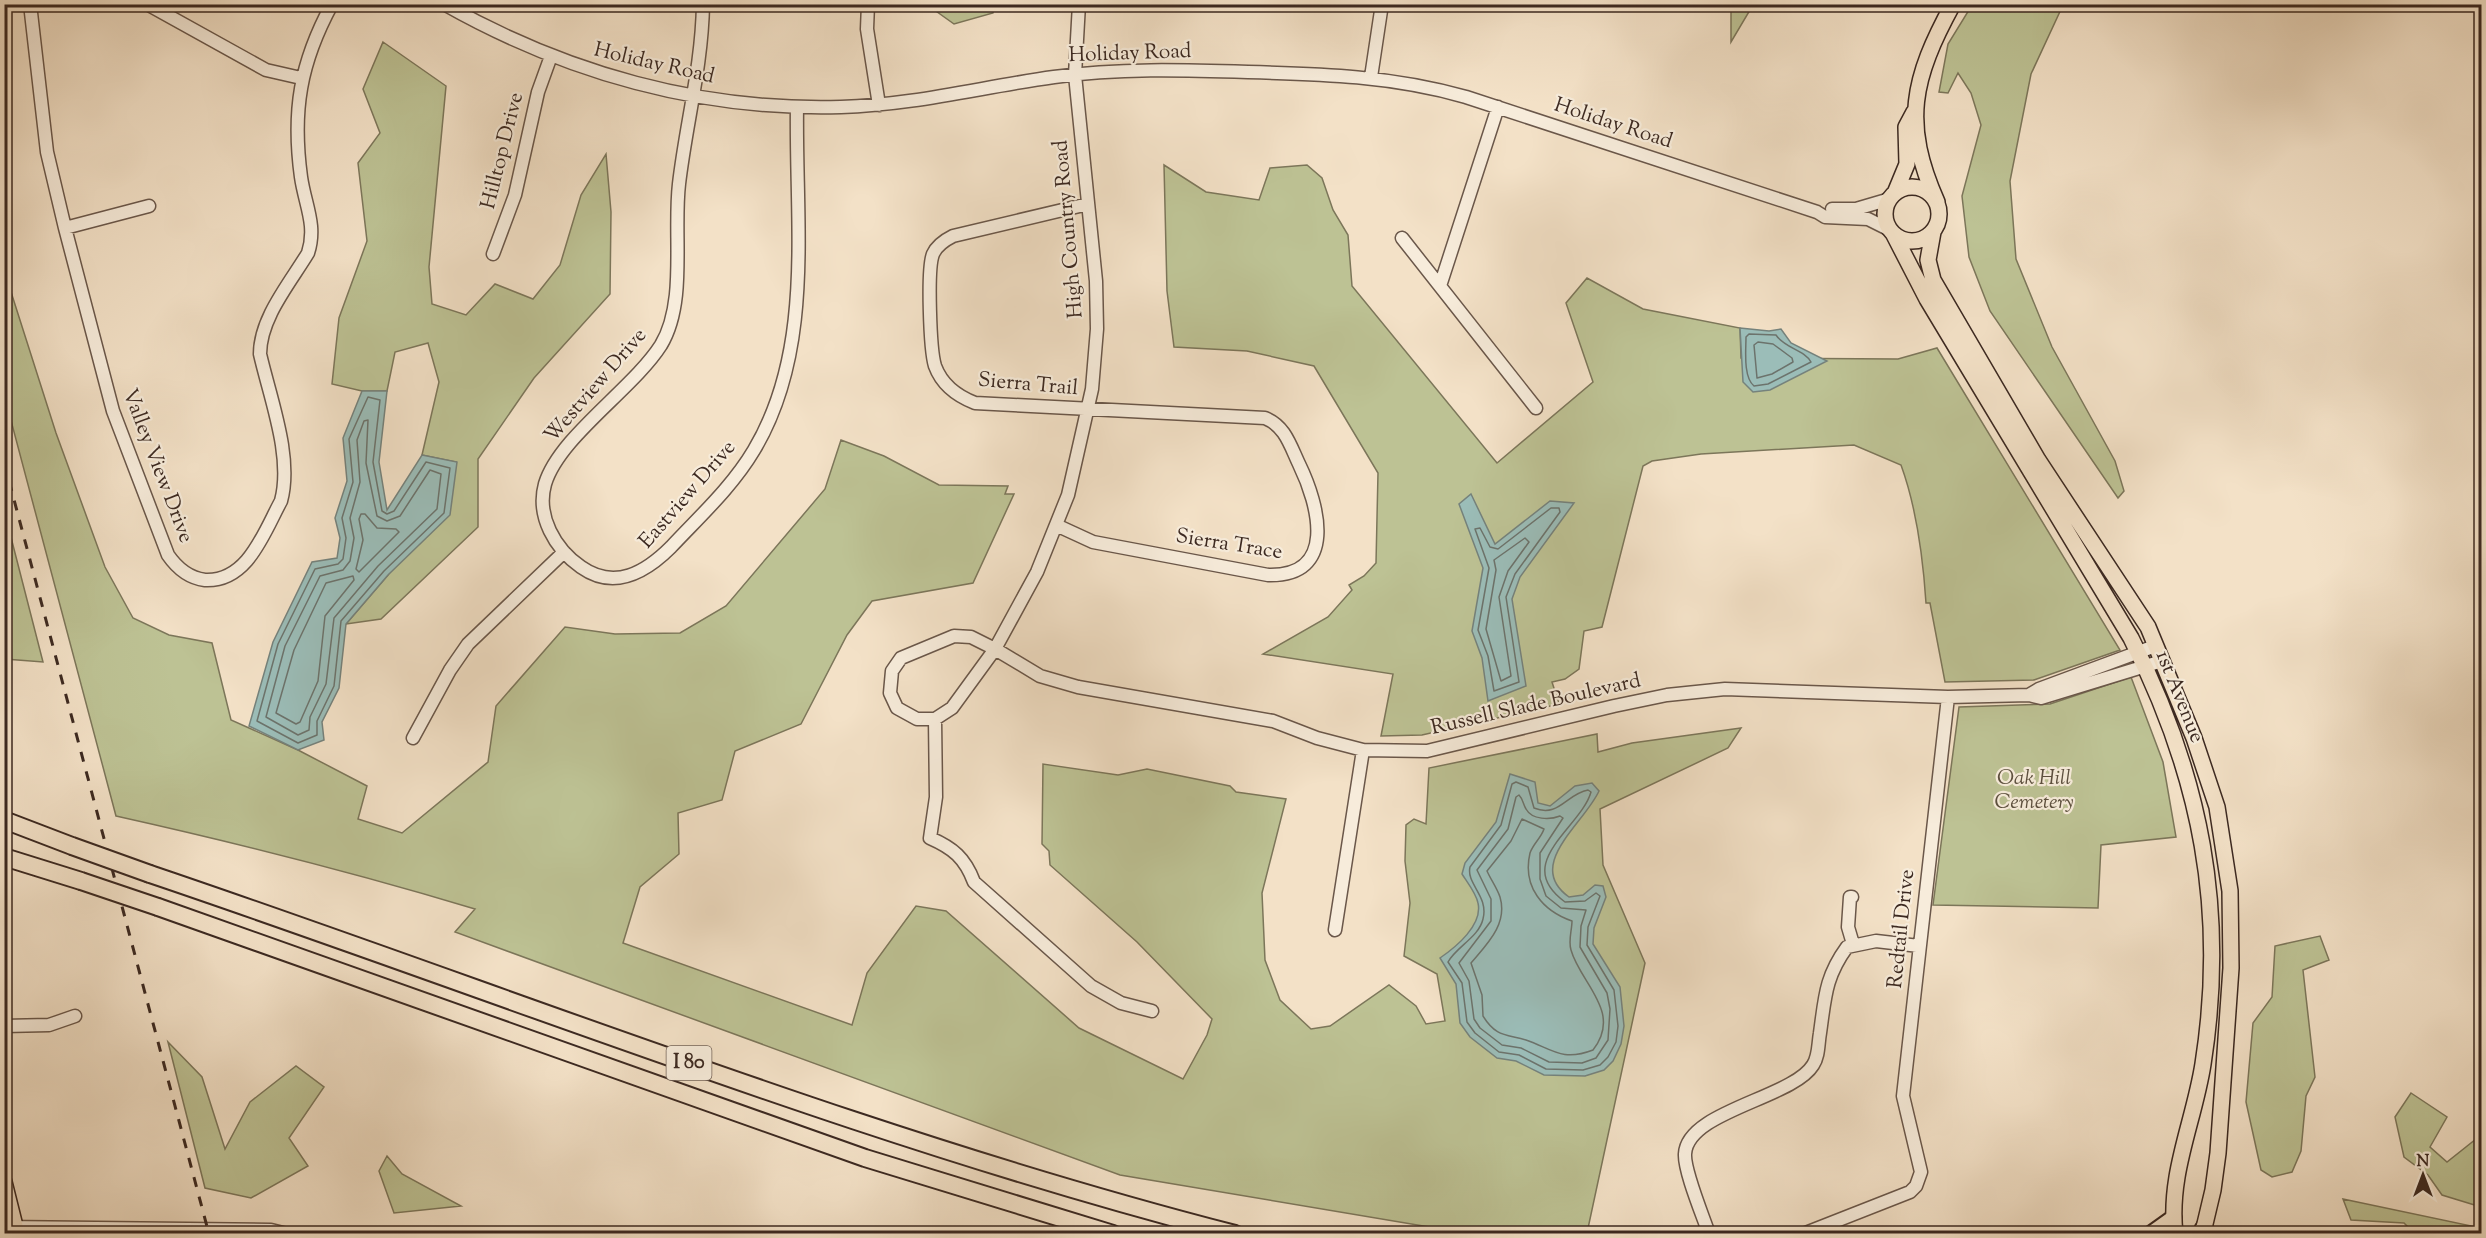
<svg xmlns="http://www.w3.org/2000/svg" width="2486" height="1238" font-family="'Sorts Mill Goudy',serif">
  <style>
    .green { fill: #bdc294; stroke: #7c765a; stroke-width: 1.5 }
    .water { fill: #9bbdb8; stroke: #75827c; stroke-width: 1.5 }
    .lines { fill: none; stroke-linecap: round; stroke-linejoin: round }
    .shore { stroke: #6c736c; stroke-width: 1.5 }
    .minor-casing { stroke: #6a574a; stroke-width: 15 }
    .major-casing { stroke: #3c2921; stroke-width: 18 }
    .highway-casing { stroke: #3c2921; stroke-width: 20 }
    .minor { stroke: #f7ecdb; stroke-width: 12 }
    .major { stroke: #f3e1c7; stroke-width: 15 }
    .highway { stroke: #f3e1c7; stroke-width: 16 }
    .rail { stroke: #3c2921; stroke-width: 3; stroke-dasharray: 10 10; stroke-linecap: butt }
    .highway-bridge-casing { stroke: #3c2921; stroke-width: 20; stroke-linecap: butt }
    .highway-bridge { stroke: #f3e1c7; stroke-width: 16 }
    .labels { text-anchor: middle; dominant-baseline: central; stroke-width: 4.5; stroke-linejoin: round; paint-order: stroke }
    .shield { fill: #f7ecdb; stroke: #746459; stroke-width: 1.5 }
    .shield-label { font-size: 20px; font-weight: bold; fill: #3c2921 }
    .street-label { font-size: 21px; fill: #3c2921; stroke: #f7ecdb }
    .park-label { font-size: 21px; font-style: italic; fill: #5c4f3e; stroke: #f7ecdb }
  </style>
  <rect width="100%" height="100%" fill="#f3e1c7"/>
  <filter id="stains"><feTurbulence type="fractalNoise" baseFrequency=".00333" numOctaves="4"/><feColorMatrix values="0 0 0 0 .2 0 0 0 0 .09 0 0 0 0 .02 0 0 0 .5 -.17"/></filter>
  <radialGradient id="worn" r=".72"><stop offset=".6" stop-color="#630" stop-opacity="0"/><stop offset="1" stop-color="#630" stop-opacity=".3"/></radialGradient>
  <path class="green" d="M934,5v-1l60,1 -1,8 -39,11 -21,-15z
    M1731,5h22l-22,37z
    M1972,5h91l-32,69 -21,107 6,78 36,88 63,114 9,30 -6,7 -128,-187 -21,-54 -7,-61 19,-71 -10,-32 -13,-20 -10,20 -9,-1 9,-48z
    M383,42l63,44 -17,181 3,37 34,11 29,-31 38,15 27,-34 21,-70 25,-41 5,58 -1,82 -76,84 -56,81v68l-97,92 -35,5 42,-49 68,-113 -34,-7 17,-73 -11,-39 -33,9 -8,39h-25l-30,-7 7,-66 28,-77 -9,-78 22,-30 -17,-44z
    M1164,165l42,27 53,8 11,-32 37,-3 15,13 11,32 15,25 4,51 145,177 96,-81 -27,-79 21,-25 56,31 97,19 1,30 157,1 39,-11 183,302 -86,30 -89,2 -15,-79h-4c-3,-46 -9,-94 -25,-138l-47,-20 -153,9 -49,7 -9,5 -41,161 -18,4 -5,38 -14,10 -13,3 7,22 -137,31 -41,1 12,-62 -130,-20 65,-37 24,-27 -3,-5 15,-9 12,-13 2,-90 -64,-107 -67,-15 -73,-4 -7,-56z
    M4,270l52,163 49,134 28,51 36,17 43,8 19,77 67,30 69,36 -9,33 44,14 86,-71 8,-56 69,-79 50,7 65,-1 46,-27 99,-117 16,-49 43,16 55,29 69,1 -3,8h9l-41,89 -101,18 -25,34 -46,89 -66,27 -13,49 -44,13 1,41 -39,33 -17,56 229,82 15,-52 49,-67 30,5 133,117 104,51 24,-44 5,-16 -75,-77 -87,-77 -1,-14 -7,-7 1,-80 75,11 29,-6 83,17 6,6 50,7 -24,94 3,67 15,40 31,29 19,-3 59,-41 27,21 10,18 19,-3 -8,-47 -33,-18 6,-53 -5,-42 1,-36 8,-6 12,5 3,-56 168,-34 1,18 34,-9 109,-15 -13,20 -128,61 3,56 42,98 -58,270h-122l-345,-58 -665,-243 20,-23c-119,-36 -238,-66 -359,-93l-111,-418z
    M5,514l38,148 -38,-3z
    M2131,677l32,85 13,75 -75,8 -3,63 -165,-3 26,-198 91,-3z
    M2320,936l9,24 -26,10 12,107 -9,19 -5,55 -9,21 -20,5 -11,-7 -15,-68 7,-79 19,-26 3,-51z
    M168,1042l34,35 23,72 25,-47 46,-36 28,21 -35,51 19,28 -57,32 -46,-10z
    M2411,1093l36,24 -17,30 17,15 34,-27v72l-39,-12 -14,-20 -24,-18 -9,-40z
    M387,1156l15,18 59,32 -67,7 -15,-42z
    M2343,1199l138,29v5h-67l-10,-10 -53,-3z"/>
  <path class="water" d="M1740,328l29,3 12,-2 10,14 36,18 -57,29 -17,2 -10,-10z
    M362,391h25l-8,71 8,48 35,-55 35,7 -7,53 -62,60 -42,49 -7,64 -17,34 2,18 -26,10 -49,-24 24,-84 39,-80 25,-4 3,-20 -5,-20 12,-37 -4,-43z
    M1471,494l24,50 55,-43 24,2 -54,74 -8,22 14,87 -38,15 -6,-43 -10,-27 11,-63 -24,-64z
    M1510,774l25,8 3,21 12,3 25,-20 17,-3 7,8c-15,33 -75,74 -30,106l14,-2 12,-10 8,1 3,11 -12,31 -1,16 27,43 4,39 -3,18 -8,17 -9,9 -19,6 -41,-1 -28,-14 -19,-3 -27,-21 -10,-14 -4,-39 -16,-26c16,-11 43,-33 38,-55 -2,-10 -11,-21 -16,-29l3,-11 31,-41z"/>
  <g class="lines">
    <path class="shore" d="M1749,334l27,1c8,13 29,15 35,27l-43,22 -14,2c-11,-9 -8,-36 -8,-49z
      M1758,342l15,2 19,14 1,4 -21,12 -15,4 -3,-33z
      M368,397l12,3 -7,62 9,49 5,3 7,-3 32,-49 24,6 -6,45 -60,58 -43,50 -7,65 -17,35v14l-19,8 -41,-22 21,-77 37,-75 23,-5 5,-5 3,-21 -4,-20 11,-36 -4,-43z
      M368,420l-2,43 11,53 10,5 13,-5 30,-46 11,4 -4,35 -59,57 -44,52 -8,66 -16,33 -1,13 -11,5 -32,-18 19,-71 35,-70 23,-6 7,-9 4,-23 -4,-20 10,-36 -3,-42 7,-19z
      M1551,508h8l1,4 -45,62 -9,23 13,85 -25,9 -6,-35 -10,-26 11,-62 -14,-39 5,-1 10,19 8,2z
      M361,514h4l12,14 19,1 3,3 -40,40 -3,-3 7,-29 -4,-21z
      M1525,538l4,4 -21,29 -9,26 12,79 -10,5 -15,-52 10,-59 -2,-10z
      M353,576l1,4 -29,36 -7,65 -18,41 -4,2 -20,-11 18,-63 32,-67z
      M1516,782l12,5 6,21c25,10 32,-14 54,-18l3,2c-10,36 -80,71 -26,110l20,-1 11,-8 4,3 -12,31 -1,18 27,45 4,36 -2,16 -8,15 -8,8 -17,5 -37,-1 -27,-14 -20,-3 -24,-19 -8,-11 -5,-39 -14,-21c8,-15 31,-25 35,-43 6,-23 -17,-35 -13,-52l31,-42 11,-41z
      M1519,795c4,4 4,9 7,14 6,11 24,11 34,7l3,2 -23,35v26l6,17 15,12 25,2 -5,16 -1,21 27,46 3,16 -2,31 -12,18 -14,5 -33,-1 -28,-14 -19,-3 -22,-17 -6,-9 -5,-38 -10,-18 32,-42v-22l-14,-29 31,-41 8,-32z
      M1522,819l22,10c-3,9 -11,15 -14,24 -8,34 13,58 42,68 0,9 -4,20 -1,29 9,33 52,62 22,100 -31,12 -41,-1 -67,-10 -20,-6 -30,-3 -43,-24l-1,-21 -11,-32c16,-19 37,-39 29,-66 -3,-9 -9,-17 -13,-26l24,-30z"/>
    <g class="minor-casing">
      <path id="minor" d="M30,4l17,148 18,76 48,183 55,144c9,13 21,23 37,25 43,2 59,-48 76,-79 12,-44 -11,-103 -21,-147 0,-36 30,-71 48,-101 9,-28 -3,-48 -7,-76 -9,-66 -1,-114 31,-173
        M147,4l119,66 35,8
        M444,4c122,69 257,107 397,103 72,-2 141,-20 213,-30 64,-9 129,-7 194,-5 74,2 145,4 218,25l351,115 8,5 43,2 22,11
        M703,4c-1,62 -17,120 -24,180 -6,50 8,118 -18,161 -28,44 -102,92 -116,139 -9,32 10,65 36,83 34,24 65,5 90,-20 29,-31 61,-60 83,-97 61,-102 41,-229 43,-343
        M868,4l-1,25 12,76
        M1079,4l-4,71 21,206 1,48 -5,60 -24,106 -31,77 -42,77 -43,59 -17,11h-18l-20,-11 -7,-15 2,-22 9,-13 53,-22 17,1 24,12 45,27 38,11 195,34 44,17 46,12 64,1 187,-45 53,-11 58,-6 223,8 81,-2 12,3 121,-37
        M1371,77l11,-73
        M1832,209h24l34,-10
        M65,228l84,-22
        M1402,238l134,170
        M493,254l22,-59 23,-103 13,-36
        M1440,286l58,-179
        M1056,525l37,17 175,33c70,2 51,-70 31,-111 -9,-19 -14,-38 -34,-46l-290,-15c-18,-7 -33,-18 -40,-37 -5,-16 -8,-97 -2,-112 4,-9 12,-14 20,-18l135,-32
        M2029,695l10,-6 116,-43
        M935,719l1,78 -6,41c23,10 35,20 44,44l117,104 30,17 31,8
        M413,738l37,-68 18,-26 96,-92
        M1852,897h-2l-2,30 5,17
        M1335,930l28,-180
        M4,1026l45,-1 26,-9
        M4,1227l267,3 16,4
        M1709,1234c-6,-18 -25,-63 -24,-80 2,-43 108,-56 128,-89 6,-9 5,-21 7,-32 5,-35 5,-56 27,-86l29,-6 43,5
        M1803,1234l107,-42 6,-6 5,-14 -18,-76 45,-399"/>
    </g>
    <g class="major-casing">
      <path id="major" d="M1885 214a27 27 0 1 1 54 0a27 27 0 1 1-54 0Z
        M1895,193l12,-29 -1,-37 8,-15
        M1937,202c-35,-79 -25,-123 16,-198
        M1933,232l-5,28 5,20 105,180 110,167 46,111 23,69 13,84 1,77 -13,185 -5,37 -9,38 -5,6
        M1894,235l33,64 204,339c70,138 96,273 72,426 -9,58 -35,110 -28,170
        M4,1182l13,52"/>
    </g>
    <g class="highway-casing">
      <path id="highway" d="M4,820l68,26
        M4,857l77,24
        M150,874c361,122 715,265 1085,360
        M158,907l707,251 248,76
        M2204,1228l3,6
        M2152,1234l21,-15"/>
    </g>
    <use href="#minor" class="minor"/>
    <use href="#major" class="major"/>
    <use href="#highway" class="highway"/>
    <path class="rail" d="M4,462l205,772"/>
    <g class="highway-bridge-casing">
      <path id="highway-bridge" d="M72,846l78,28
        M81,881l77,26"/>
    </g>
    <use href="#highway-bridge" class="highway-bridge"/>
  </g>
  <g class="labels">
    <rect class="shield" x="666.5" y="1046" width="45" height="34" rx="4.5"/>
    <g class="shield-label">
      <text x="689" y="1063">I 80</text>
    </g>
    <g class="street-label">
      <text transform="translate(1130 54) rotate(-2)">Holiday Road</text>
      <text transform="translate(654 64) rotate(13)">Holiday Road</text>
      <text transform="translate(1613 124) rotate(18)">Holiday Road</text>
      <text transform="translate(503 151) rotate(-76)">Hilltop Drive</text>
      <text transform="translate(1069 229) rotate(-95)">High Country Road</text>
      <text transform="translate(1028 385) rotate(5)">Sierra Trail</text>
      <text transform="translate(596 386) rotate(-49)">Westview Drive</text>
      <text transform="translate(157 466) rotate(69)">Valley View Drive</text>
      <text transform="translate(688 495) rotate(-49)">Eastview Drive</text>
      <text transform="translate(1229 545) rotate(9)">Sierra Trace</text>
      <text transform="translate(2179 697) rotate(68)">1st Avenue</text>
      <text transform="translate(1536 705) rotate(-13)">Russell Slade Boulevard</text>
      <text transform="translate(1902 929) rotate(-84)">Redtail Drive</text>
    </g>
    <g class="park-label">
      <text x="2034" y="779">Oak Hill<tspan x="2034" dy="24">Cemetery</tspan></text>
    </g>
  </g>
  <rect width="2486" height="1238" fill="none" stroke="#f3e1c7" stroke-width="24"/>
  <rect x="6" y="6" width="2474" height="1226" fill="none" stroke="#3c2921" stroke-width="3"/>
  <rect x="12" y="12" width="2462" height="1214" fill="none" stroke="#3c2921" stroke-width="1.5"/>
  <g transform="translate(2423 1175)" stroke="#f7ecdb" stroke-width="4.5" paint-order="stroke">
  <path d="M0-4.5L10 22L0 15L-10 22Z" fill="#3c2921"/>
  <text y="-9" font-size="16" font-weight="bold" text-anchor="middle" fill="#3c2921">N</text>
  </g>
  <rect width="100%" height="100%" filter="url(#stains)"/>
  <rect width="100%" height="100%" fill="url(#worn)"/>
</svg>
